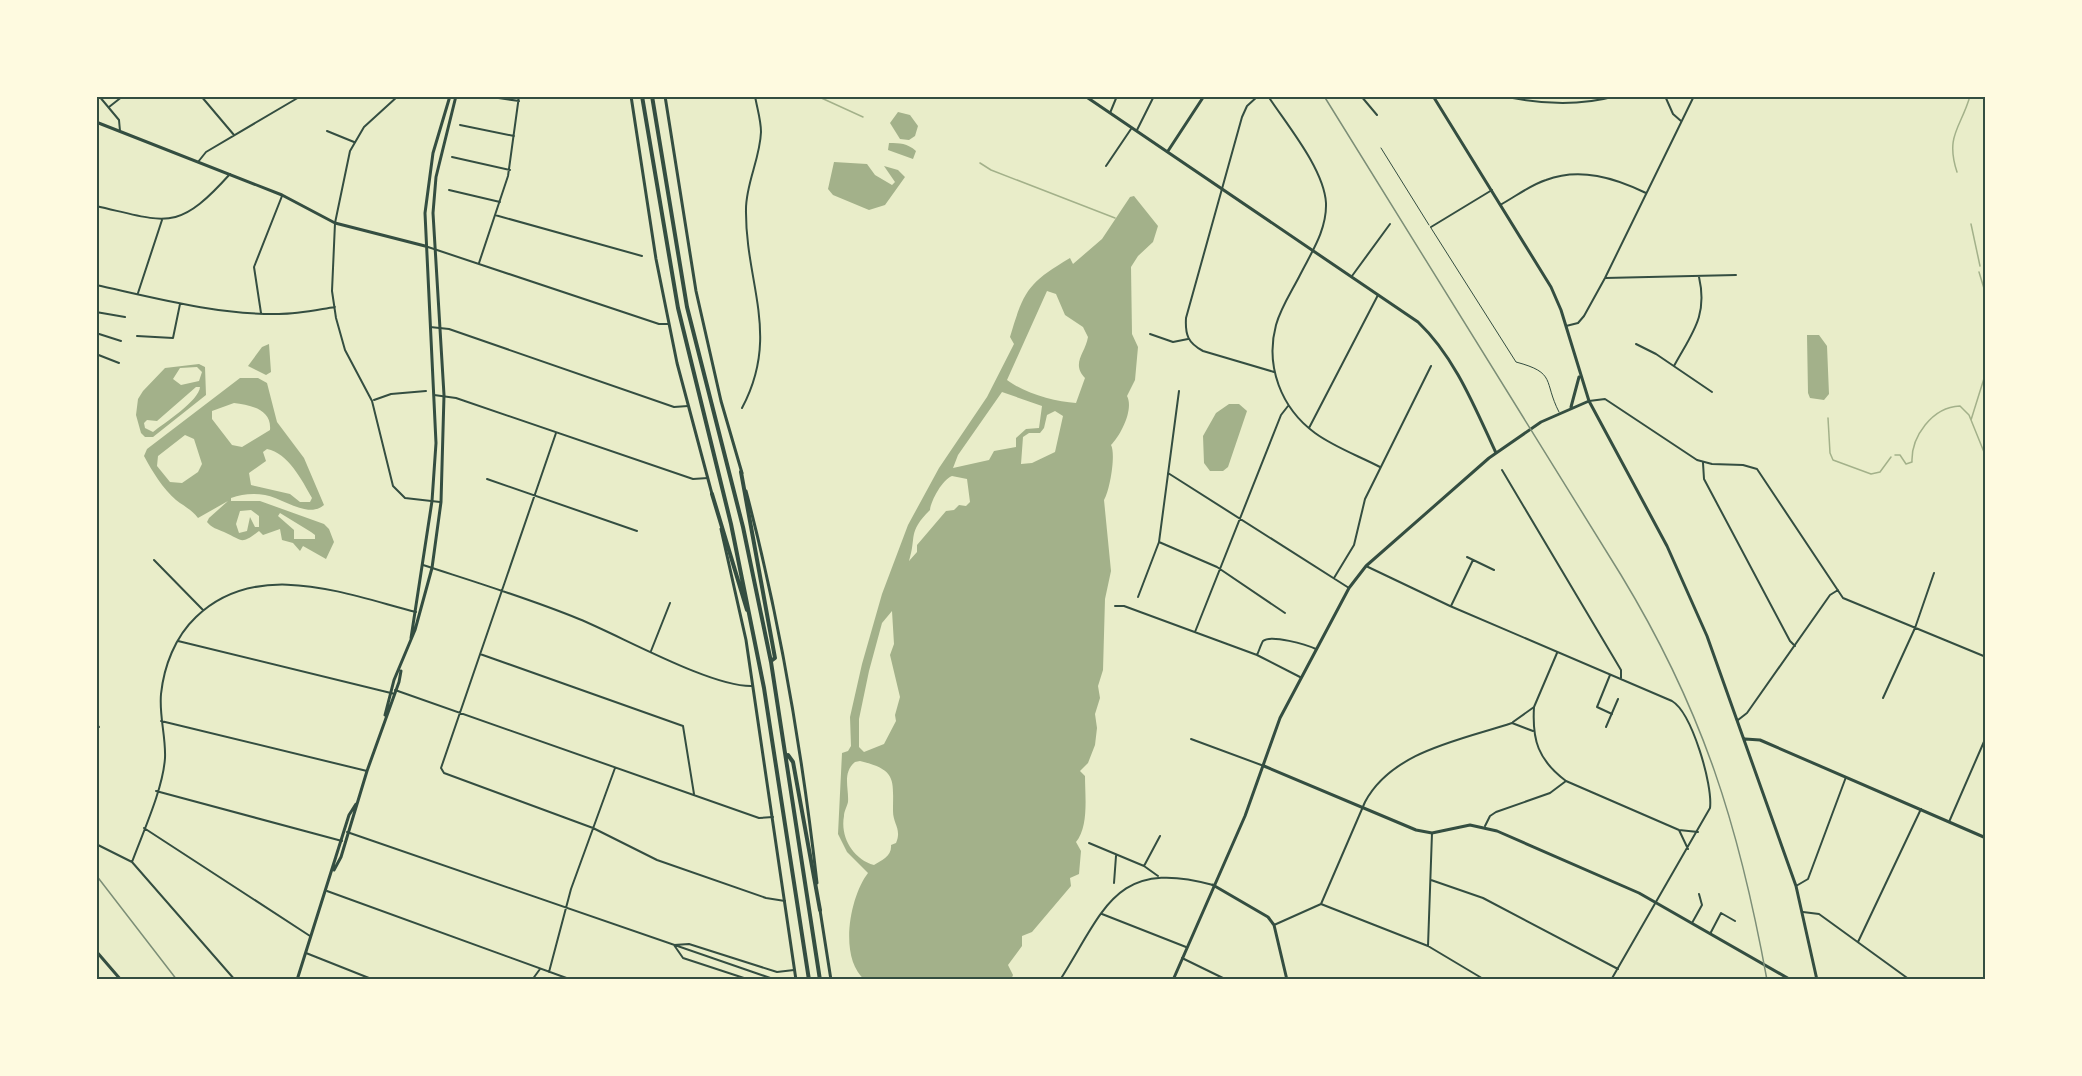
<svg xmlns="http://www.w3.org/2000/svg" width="2082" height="1076" font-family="'Fira Sans Condensed',sans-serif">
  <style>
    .water { fill: #a3b18a; fill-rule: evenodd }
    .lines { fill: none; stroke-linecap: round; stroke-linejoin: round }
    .stream { stroke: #a3b18a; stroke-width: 1.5 }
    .service { stroke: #344e41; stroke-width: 1 }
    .minor { stroke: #344e41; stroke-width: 2 }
    .tertiary { stroke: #344e41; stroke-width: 3 }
    .motorway { stroke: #344e41; stroke-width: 4 }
    .tram { stroke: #7c8e77; stroke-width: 1.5 }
    .neatline { fill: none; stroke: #344e41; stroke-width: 2 }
  </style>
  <rect width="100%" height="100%" fill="#e9edc9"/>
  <path class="water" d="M898,112l12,3 8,11 -3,10 -6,4 -9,-1 -10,-16z
    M889,143c11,0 18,0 27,8l-3,8 -25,-9z
    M834,162l33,2 8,11 17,10 3,-3 -11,-16 14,4 7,7 -20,28 -16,5 -36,-15 -5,-6z
    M1134,196l24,30 -5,16 -15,14 -7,11 1,67 6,13 -3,33 -8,16c7,13 -6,39 -16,49 5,9 -1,45 -7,55l7,71 -6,28 -2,71 -5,16 2,12 -5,16 2,14 -2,17 -7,18 -8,8 5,5c0,20 4,50 -9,66l5,9 -2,23 -9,4 1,8 -39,46 -10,4v10l-14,19 5,10 -2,5h-146c-27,-22 -15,-84 3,-107l-21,-21 -9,-18 4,-81 6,-2 3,-5 -1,-29 12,-53 20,-70 26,-69 31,-57 48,-71 27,-53 -4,-7c14,-47 18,-54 60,-79l3,6 29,-25 28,-42zM1047,291l9,3 9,21 18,12 5,10c-3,17 -17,26 -3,41l-9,25c-21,-1 -52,-10 -69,-23zM1002,392l40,14 -3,22 -13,1 -10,9v9l-22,4 -5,9 -36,8 5,-13zM1055,411l8,5 -8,36 -23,11 -11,1 2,-27 6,-4h11l4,-5 3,-13zM952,476l15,3 3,23 -4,4 -7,-1 -5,5 -8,1 -29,34v7l-8,9c8,-25 -2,-28 21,-51 1,-10 13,-31 22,-34zM892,611l2,33 -4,11 10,42 -5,18 1,6 -12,23 -20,8 -5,-5v-28l10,-48 13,-48zM860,761c37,9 33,18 33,50 0,13 9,18 3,32l-5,2c1,11 -9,15 -17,20 -21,-6 -34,-28 -30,-49 0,-5 3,-9 4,-14 1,-14 -6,-29 7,-40z
    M1807,335h12l8,11 2,48 -5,6 -14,-2 -2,-5z
    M269,344l2,28 -5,3 -18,-9 14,-19z
    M199,364l6,3 1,28 -53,42h-8l-4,-4 -5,-18 2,-16 5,-8 22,-23zM197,367l5,5 -3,9 -18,4 -8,-6 7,-11zM196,387h4c-1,14 -36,36 -47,45l-8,-4 -1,-5 3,-3 10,1z
    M240,378h18l9,5 10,39 27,36 20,47c-16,14 -41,-7 -59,-10 -12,-2 -23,-1 -34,3v3h29l64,23 5,5 5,13 -8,17 -23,-13 -3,5 -7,-8 -11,-3 -2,-11 -17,6 -4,-4c-19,14 -15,10 -35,1 -7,-3 -12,-4 -17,-10l2,-4 19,-17 -30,17c-7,-9 -13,-11 -22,-18 -13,-11 -24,-29 -32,-44l3,-7zM234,403c16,2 38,6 36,27l-28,17 -10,-2 -20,-26v-8zM185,435l9,4 8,25 -4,8 -16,11 -12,-1 -13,-16 1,-10zM267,449c21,4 35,31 45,49l-2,4h-10l-10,-8 -39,-9 -2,-12 17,-12 -3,-9zM251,510l8,6v11h-4l-5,-10 -3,14 -8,2 -3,-9 4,-13zM280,513l31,19 4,3v4h-21v-9l-16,-14z
    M1229,404h10l8,7 -19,56 -5,4h-13l-6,-8 -1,-27 13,-23z"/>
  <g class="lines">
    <path class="stream" d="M817,96l46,21
      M980,163l11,7 124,48
      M1957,172c-12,-37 4,-44 13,-76
      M1971,224l9,42
      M1979,272l7,23
      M1828,418l2,35 3,7 38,14 9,-2 11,-15
      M1971,420l15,-48
      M1895,455h5l6,9 6,-2c-1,-25 20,-55 48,-56l9,9 17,42"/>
    <path class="service" d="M1381,148l48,77
      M1431,228l85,134c41,11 27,19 43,50"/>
    <path class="minor" d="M99,96l20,24 1,11
      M201,96l33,39
      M398,96l-34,31 -14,24 -15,72 -3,68 4,27 9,32 27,51 21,85 12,12 35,4
      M485,96l34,5
      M1258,96l-11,10 -5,11 -56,201c-1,17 2,25 17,33l71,21
      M1268,96c19,29 56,73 58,107 1,27 -15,50 -26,72 -8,16 -19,32 -24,50 -11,41 5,83 39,108 19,14 44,23 65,34
      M1361,96l16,19
      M1503,96c36,8 77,10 113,0
      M1665,96l8,18 8,7
      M109,107l14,-11
      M1110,113l7,-17
      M460,125l54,11
      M1137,130l17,-34
      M327,131l27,11
      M452,157l58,13
      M198,162l8,-10 95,-56
      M1106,166l25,-37
      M449,190l51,12
      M1500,205c15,-8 30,-20 46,-25 34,-13 69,-2 100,13
      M96,206c71,16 81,27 134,-32
      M495,215l147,41
      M1431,227l61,-37
      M428,247l231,77h10
      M479,263l29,-87 11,-80
      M1352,276l38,-52
      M1605,278l131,-3
      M96,285c59,13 122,30 183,29 19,0 37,-4 56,-7
      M138,293l24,-73
      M96,312l29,5
      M261,313l-7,-46 28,-71
      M1566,326l12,-3 6,-7 21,-38 89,-182
      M430,327l19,2 225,78 14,-1
      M96,333l25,8
      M1150,334l23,8 15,-3
      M137,336l36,2 7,-34
      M1636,344l20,10 56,38
      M96,354l23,9
      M1674,366c18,-33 34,-50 25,-89
      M434,395l22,3 237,81 15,-1
      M374,400l17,-6 35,-3
      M1589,401l16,-2 92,61 15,4 31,1 14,4 86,129 143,59
      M742,408c39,-73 3,-125 4,-199 0,-26 14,-50 15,-77 0,-12 -4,-24 -6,-36
      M1309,428l69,-133
      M556,433l-115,335 3,5 149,55 64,32 109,38 19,3
      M1703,463l1,16 86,162 5,5
      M1502,470l119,200v8
      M1168,473l181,115
      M487,479l150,52
      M1159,542l58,25 68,46
      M1467,557l27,13
      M154,560l49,50
      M423,565c52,17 105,33 156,54 42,17 132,68 173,67
      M1366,566l84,40 222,95c20,12 41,84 38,107l-99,172
      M1334,578l20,-33 11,-46 66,-133
      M1138,597l21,-55 20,-151
      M1115,606h9l133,49 43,22
      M1451,606l22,-46
      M1195,632l86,-217 7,-9
      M178,641l217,53
      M651,651l19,-48
      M480,654l203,72 11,68
      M1257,655c2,-4 4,-11 6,-14 8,-7 44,4 53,8
      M1610,675l-13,32 15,7
      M395,690l364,128 14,-1
      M1883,698l32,-70 19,-55
      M1534,707c-2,33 4,53 32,74l113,49 19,2
      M1738,720l9,-7 83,-118 8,-5
      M161,721l206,50
      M1513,722l21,-15 23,-54
      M96,723l3,4
      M1606,727l12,-28
      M1191,739l73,27
      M156,791l186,50
      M1949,822l37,-85
      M1485,826l5,-10 6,-4 54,-19 16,-12
      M144,828l166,108
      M1679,830l9,19
      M347,832l429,148
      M1089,843l55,23 14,10
      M96,844l36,18 103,118
      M132,862c11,-30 31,-73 33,-104 1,-21 -6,-42 -4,-64 3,-28 14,-57 35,-77 61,-59 149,-23 220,-5
      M1144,866l16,-30
      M1431,880l52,18 135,71
      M1114,883l2,-27
      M1796,886l12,-7 38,-102
      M327,891l245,89
      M1321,904l107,42 57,34
      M1803,912l16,2 91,66
      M1102,914l84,33
      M1692,923l10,-18 -3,-11
      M1274,925l47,-21 44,-102c27,-51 96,-62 147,-79l21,8
      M1710,934l11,-21 14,8
      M1858,942l63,-133
      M674,945l15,-1 88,28 17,-2
      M674,945l9,13 67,22
      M1428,946l4,-113
      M306,953l68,27
      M1182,958l45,22
      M549,972l22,-83 44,-121
      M532,980l8,-11
      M1060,980c45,-71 55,-122 153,-95"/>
    <path class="tertiary" d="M631,96l25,163 21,104 35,131
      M665,96l31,195 25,110 21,72
      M1085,96l333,226c37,35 57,86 78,131
      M1433,96l118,191 10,23 28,91 78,145 40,90 89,250 21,94
      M96,122l186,73 53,28 90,23
      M1168,151l36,-55
      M1571,407l8,-30
      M746,491c34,129 56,260 71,392
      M721,529l25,111 50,340
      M411,638l21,-137 4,-58 -11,-230 8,-60 17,-57
      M385,715l9,-35 21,-50 17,-62 9,-66 3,-107 -11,-182 3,-36 20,-81
      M1745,739l15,1 226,98
      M1264,766l152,64 16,3 38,-8 27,6 142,62 152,87
      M334,870l7,-13 26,-86 32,-89 2,-11
      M1213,885l55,32 6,8 13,55
      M820,910l11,70
      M96,951l25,29
      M297,980l52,-165 7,-11
      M1173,980l72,-164 35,-98 69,-130 17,-22 123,-108 52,-36 48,-21"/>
    <path class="motorway" d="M642,96l36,212 53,216 33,164 45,292
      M652,96l35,211 56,220 28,135 49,318
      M741,472l34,186 -4,3
      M712,494l35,116
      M788,755l5,7 27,148"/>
    <path class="tram" d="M1324,96l297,479c82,135 118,251 146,405
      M96,875l81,105"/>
  </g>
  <rect width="2082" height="1076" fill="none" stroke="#fefae0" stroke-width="195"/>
  <rect x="98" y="98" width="1886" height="880" class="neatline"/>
</svg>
